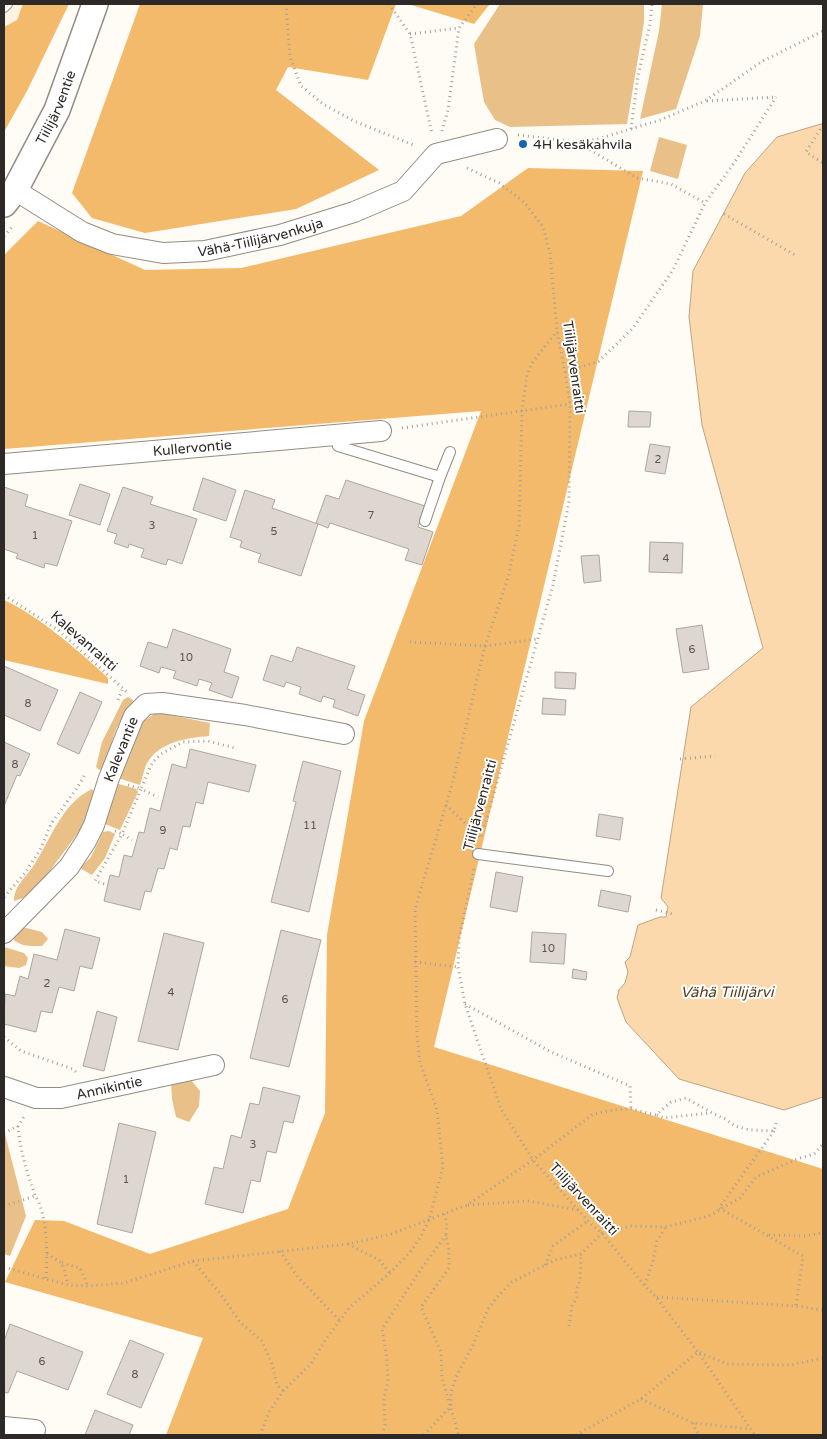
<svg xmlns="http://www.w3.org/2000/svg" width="827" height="1439" font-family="'Varela Round',sans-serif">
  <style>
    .built { fill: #fef3e3 }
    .green { fill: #e9c088 }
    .forest { fill: #f3ba6b }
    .water { fill: #fbd9ac; stroke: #bda484 }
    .building { fill: #ded7cf; stroke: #ada69e }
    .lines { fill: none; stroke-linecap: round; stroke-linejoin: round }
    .service-casing { stroke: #938c85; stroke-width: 12 }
    .minor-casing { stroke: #938c85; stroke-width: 22 }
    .tertiary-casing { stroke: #938c85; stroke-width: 28 }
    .path { stroke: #a3a09b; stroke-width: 3; stroke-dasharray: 1 4; stroke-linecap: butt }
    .service { stroke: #fff; stroke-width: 10 }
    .minor { stroke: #fff; stroke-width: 20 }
    .tertiary { stroke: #fff; stroke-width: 25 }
    .poi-dot { fill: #1863b2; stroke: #fff; stroke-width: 2 }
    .labels { text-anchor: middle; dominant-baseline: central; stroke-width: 4; stroke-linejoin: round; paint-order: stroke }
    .number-label { font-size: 11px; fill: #585450 }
    .street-label { font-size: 14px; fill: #2c2926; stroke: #fff }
    .poi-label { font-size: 14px; fill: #2c2926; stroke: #fff; text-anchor: start }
    .water-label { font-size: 15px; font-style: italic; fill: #594120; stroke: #fff }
  </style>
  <rect width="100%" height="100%" fill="#fffbf5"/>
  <path class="built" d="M4,4h19l-6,16 -13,7z"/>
  <path class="green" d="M500,4h144v18l-17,102 -117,3 -15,-7 -11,-18 -10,-58z
    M662,4h41l-3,32 -24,73 -36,10 19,-88z
    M659,137l28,8 -9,34 -28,-8z
    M128,697l5,3c-1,11 -9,15 -14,24 -8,13 -8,29 -14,43l-6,3 -3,-3 6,-25 21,-42z
    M154,714h11l45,9 -1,13c-23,2 -51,6 -63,29 -2,6 -4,13 -6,20l-22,-7 20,-53z
    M119,784l17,5 2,3 -18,38 -15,-6 1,-12 10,-27z
    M92,789l5,6 -8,23 -40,54 -23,25 -12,4c0,-16 12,-23 20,-36 17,-26 28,-62 58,-76z
    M109,831l6,3 -10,24 -13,17 -12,-7 11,-11 12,-25z
    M18,926l24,6 6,7 -6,7c-11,0 -21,1 -29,-7l-1,-6z
    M4,947l20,6 4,5 -2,7 -7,3 -15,-2z
    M192,1081l8,10 -1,15 -10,16 -13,-5 -4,-18 -1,-17z
    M4,1130l22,86 -16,40 -6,-2z"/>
  <path class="forest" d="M23,4h46l-42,87 -23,41v-105l13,-7z
    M140,4h256l-28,76 -80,-13 -12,23 103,80 -83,39 -151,24 -53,-15 -20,-25z
    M408,4h82l-16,20z
    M528,168l115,3 -209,876 389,122v266h-657l37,-97 -198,-56 30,-62 29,1 86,33 138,-45 37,-96 2,-178 37,-214 117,-310 -477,38v-194l34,-34 107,49 96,-2 220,-52z
    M4,600c35,16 75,51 104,78v6l-104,-24z"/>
  <path class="water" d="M821,124h2v973l-39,13 -105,-31 -53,-57 -9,-24 2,-8 6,-7 3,-11 -3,-10 5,-5 8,-32 22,-8h6l2,-10 -7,-9 30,-191 72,-59 -61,-223 -13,-108 4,-46 52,-98 32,-36z"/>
  <path class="building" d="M629,411l22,1 -1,15h-22z
    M650,444l20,3 -5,27 -20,-3z
    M203,478l33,12 -10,31 -33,-11z
    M346,480l79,26 -7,21 15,5 -11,33 -17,-5 4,-11 -79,-26 -2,5 -12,-5 10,-28 13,4z
    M80,484l30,10 -10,31 -31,-10z
    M4,487l24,8 -3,11 47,15 -15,45 -12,-3 -1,5 -28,-10 2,-4 -14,-5z
    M123,487l30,10 -3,7 47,15 -15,45 -14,-5 -2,6 -25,-8 3,-8 -15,-5 -1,4 -14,-5 3,-9 -10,-3z
    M245,490l30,10 -3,8 46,16 -17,52 -43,-14 3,-8 -21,-7 2,-6 -12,-4z
    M650,542l33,1 -1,30 -33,-1z
    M599,555l2,26 -17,2 -3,-27z
    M702,625l7,44 -26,4 -7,-44z
    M173,629l58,20 -7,23 15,5 -7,21 -23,-8 3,-7 -13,-4 -2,7 -24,-8 3,-7 -15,-4 -2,6 -19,-7 8,-24 19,6z
    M297,647l58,19 -8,23 18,6 -7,21 -25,-9 2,-7 -12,-4 -2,6 -22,-8 2,-7 -15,-5 -2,5 -21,-7 8,-25 21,7z
    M4,666l54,24 -18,41 -36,-16z
    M555,672l21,1 -1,16 -20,-1z
    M80,692l22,10 -23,52 -22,-10z
    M543,698l23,2 -1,15 -23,-1z
    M4,742l26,12 -10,22 -3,-1 -13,31z
    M190,749l66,16 -7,27 -41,-10 -5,22 -7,-2 -6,25 -7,-1 -6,24 -7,-2 -6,21 -6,-1 -7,24 -6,-1 -5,19 -36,-9 6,-26 9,2 5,-22 8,2 7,-25 5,1 6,-25 10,3 12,-47 14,4z
    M303,761l38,10 -32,141 -38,-10 25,-100 -3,-1z
    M599,814l24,4 -3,22 -24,-4z
    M496,872l27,5 -6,35 -27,-5z
    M601,890l30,6 -3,16 -30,-6z
    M65,929l35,9 -8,31 -12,-3 -6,25 -15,-4 -7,26 -11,-2 -5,21 -32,-8 1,-30 10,2 5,-20 8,3 6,-25 23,6z
    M281,930l40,10 -32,127 -39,-9z
    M532,932l34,2 -2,30 -34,-2z
    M164,933l40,10 -26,107 -40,-9z
    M573,969l14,3 -1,8 -14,-2z
    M97,1011l20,6 -13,54 -21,-5z
    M263,1087l37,9 -7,27 -9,-2 -8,32 -9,-2 -7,31 -9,-2 -8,33 -38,-9 9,-37 9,2 8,-34 10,3 9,-35 9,2z
    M119,1123l37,9 -24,101 -35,-9z
    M10,1324l73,28 -15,38 -51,-19 -9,22 -4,-1v-51z
    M130,1340l34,14 -23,54 -34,-14z
    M95,1410l38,15 -4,10h-44z"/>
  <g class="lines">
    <g class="service-casing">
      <path id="service" d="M4,7l3,-3
        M338,446l102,31 -15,44
        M440,477l10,-25
        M478,854l130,17"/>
    </g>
    <g class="minor-casing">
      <g id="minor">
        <path id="s1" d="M15,190l67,42 30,12 51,9 42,-2 75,-16 74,-23 49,-21 33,-37 61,-15"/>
        <path id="s2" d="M4,464l377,-33"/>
        <path id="s3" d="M4,933l65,-66 17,-26 8,-16 15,-47 25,-62 12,-12 16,-1 83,12 99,19"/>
        <path id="s4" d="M4,1087l32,11h25l153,-33"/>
        <path d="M4,1427l31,3"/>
      </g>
    </g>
    <g class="tertiary-casing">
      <g id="tertiary">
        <path id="s5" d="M4,204l11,-14 42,-80 38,-106"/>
      </g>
    </g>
    <path class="path" d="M286,4l4,53 11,29 22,18 31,17 62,25
      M389,4l21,30 22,100
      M410,34l49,-6
      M707,101l69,-4
      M823,125l-17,27 17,11
      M631,129l7,-53 12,-52 2,-20
      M442,131l6,-21 11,-82 18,-24
      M518,135l59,7 21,-3 62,-19 45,-19 56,-39 62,-31
      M577,142l60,36 34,6 34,19
      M467,168l32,15 26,20 18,24 7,26 7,78 8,41 5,32 -1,97 -16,84 -72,254
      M724,214l71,41
      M4,236l8,-9
      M565,372l34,-11 34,-33 40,-58 32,-67 29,-40 42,-66
      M402,428l168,-24
      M4,595l54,35 70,63
      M410,642l75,4 53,-7
      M118,700l4,-10
      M680,759l35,-3
      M128,785l13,4 11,-26 9,-9 22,-12 25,-1 27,7
      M446,805l34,32
      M115,831l7,3 19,-45 17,8
      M474,869l-15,70 -1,28 7,37 36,105 32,51 55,61 14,12 42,52 12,12 42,55 57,83
      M104,884l-9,-3 27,-47 10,6
      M4,897l21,-24 15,-23 11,-26 26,-36 9,-15
      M656,910l17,4
      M415,962l43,5
      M465,1004l86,48 79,34 1,23
      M4,1037l17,14 52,18 3,3
      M657,1115l7,3 46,-5
      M18,1126c2,24 9,47 17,69 2,4 5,9 6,14 7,23 6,47 5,70
      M774,1131l-55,77 84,48 -7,50
      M4,1133l14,-7 7,-11
      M468,1205l60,-4 50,9
      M4,1206l31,-10
      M444,1214l3,9 -1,12 3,15v18l-28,39 20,45 1,26 16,55 3,2
      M769,1235l34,1 20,-3
      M348,1244l31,16 11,13
      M280,1251l17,25 43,45
      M47,1254l15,9 6,21
      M193,1261l29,35 18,26 22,19 10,23 5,21 6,6
      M62,1263l18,5 8,18
      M545,1265l8,-19 35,-25
      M4,1267l64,18 20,1 36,-3 69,-22 155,-17 43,-10 76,-29 66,-45 60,-46 21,-4 17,-1 25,6 15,-13 15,-4 26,15 13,6 10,7 15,4 24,1 2,-8
      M645,1285l8,-24 4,-20 8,-13
      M657,1297l139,9 27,4
      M569,1326l3,-20 5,-8 -1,-7 4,-11 1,-26
      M641,1399l52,24 57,6
      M693,1423l3,8 4,4
      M260,1435l9,-23 14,-21 28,-27 15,-25 24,-32 40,-34 21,-22 10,-15 8,-16 14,-53 -6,-57 -17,-48 -3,-27 -2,-126 37,-124 33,-139 23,-68 11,-52 3,-116 5,-35 5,-12 25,-32
      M383,1435l2,-10 -1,-26 4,-18 -1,-22 -5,-30 39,-60 25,-34
      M424,1435l27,-29v-14l5,-15 17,-32 15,-36 9,-12 15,-15 43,-22 26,-6 21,-21 29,-7 34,1 44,-11 31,-18 16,-21 41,-18 17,-5 9,-10
      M576,1435l65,-36 57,-47 29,12 64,1 32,-7"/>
    <use href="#service" class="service"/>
    <use href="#minor" class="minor"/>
    <use href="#tertiary" class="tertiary"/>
  </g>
  <circle class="poi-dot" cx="523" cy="144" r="5"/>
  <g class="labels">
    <g class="number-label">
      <text x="658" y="459">2</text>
      <text x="371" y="515">7</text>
      <text x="152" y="525">3</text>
      <text x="274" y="531">5</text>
      <text x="35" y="535">1</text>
      <text x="666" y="558">4</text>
      <text x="692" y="649">6</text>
      <text x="186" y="657">10</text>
      <text x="28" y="703">8</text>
      <text x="15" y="764">8</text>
      <text x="310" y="825">11</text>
      <text x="163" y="830">9</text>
      <text x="548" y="948">10</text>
      <text x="47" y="983">2</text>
      <text x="171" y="992">4</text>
      <text x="285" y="999">6</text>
      <text x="253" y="1144">3</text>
      <text x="126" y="1179">1</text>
      <text x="42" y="1361">6</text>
      <text x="135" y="1374">8</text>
    </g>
    <g class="street-label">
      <text stroke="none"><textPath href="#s5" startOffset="110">Tiilijärventie</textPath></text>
      <text stroke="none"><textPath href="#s1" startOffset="262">Vähä-Tiilijärvenkuja</textPath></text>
      <text transform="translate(574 367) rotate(82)">Tiilijärvenraitti</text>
      <text stroke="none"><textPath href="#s2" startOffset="189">Kullervontie</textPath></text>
      <text transform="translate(84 641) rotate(41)">Kalevanraitti</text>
      <text stroke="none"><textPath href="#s3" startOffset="222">Kalevantie</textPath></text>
      <text transform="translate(480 805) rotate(-75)">Tiilijärvenraitti</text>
      <text stroke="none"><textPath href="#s4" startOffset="108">Annikintie</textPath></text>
      <text transform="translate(584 1199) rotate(47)">Tiilijärvenraitti</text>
    </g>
    <g class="poi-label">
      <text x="533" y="144">4H kesäkahvila</text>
    </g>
    <g class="water-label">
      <text x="727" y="992">Vähä Tiilijärvi</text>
    </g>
  </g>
  <rect width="827" height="1439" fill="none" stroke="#2c2926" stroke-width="10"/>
</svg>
